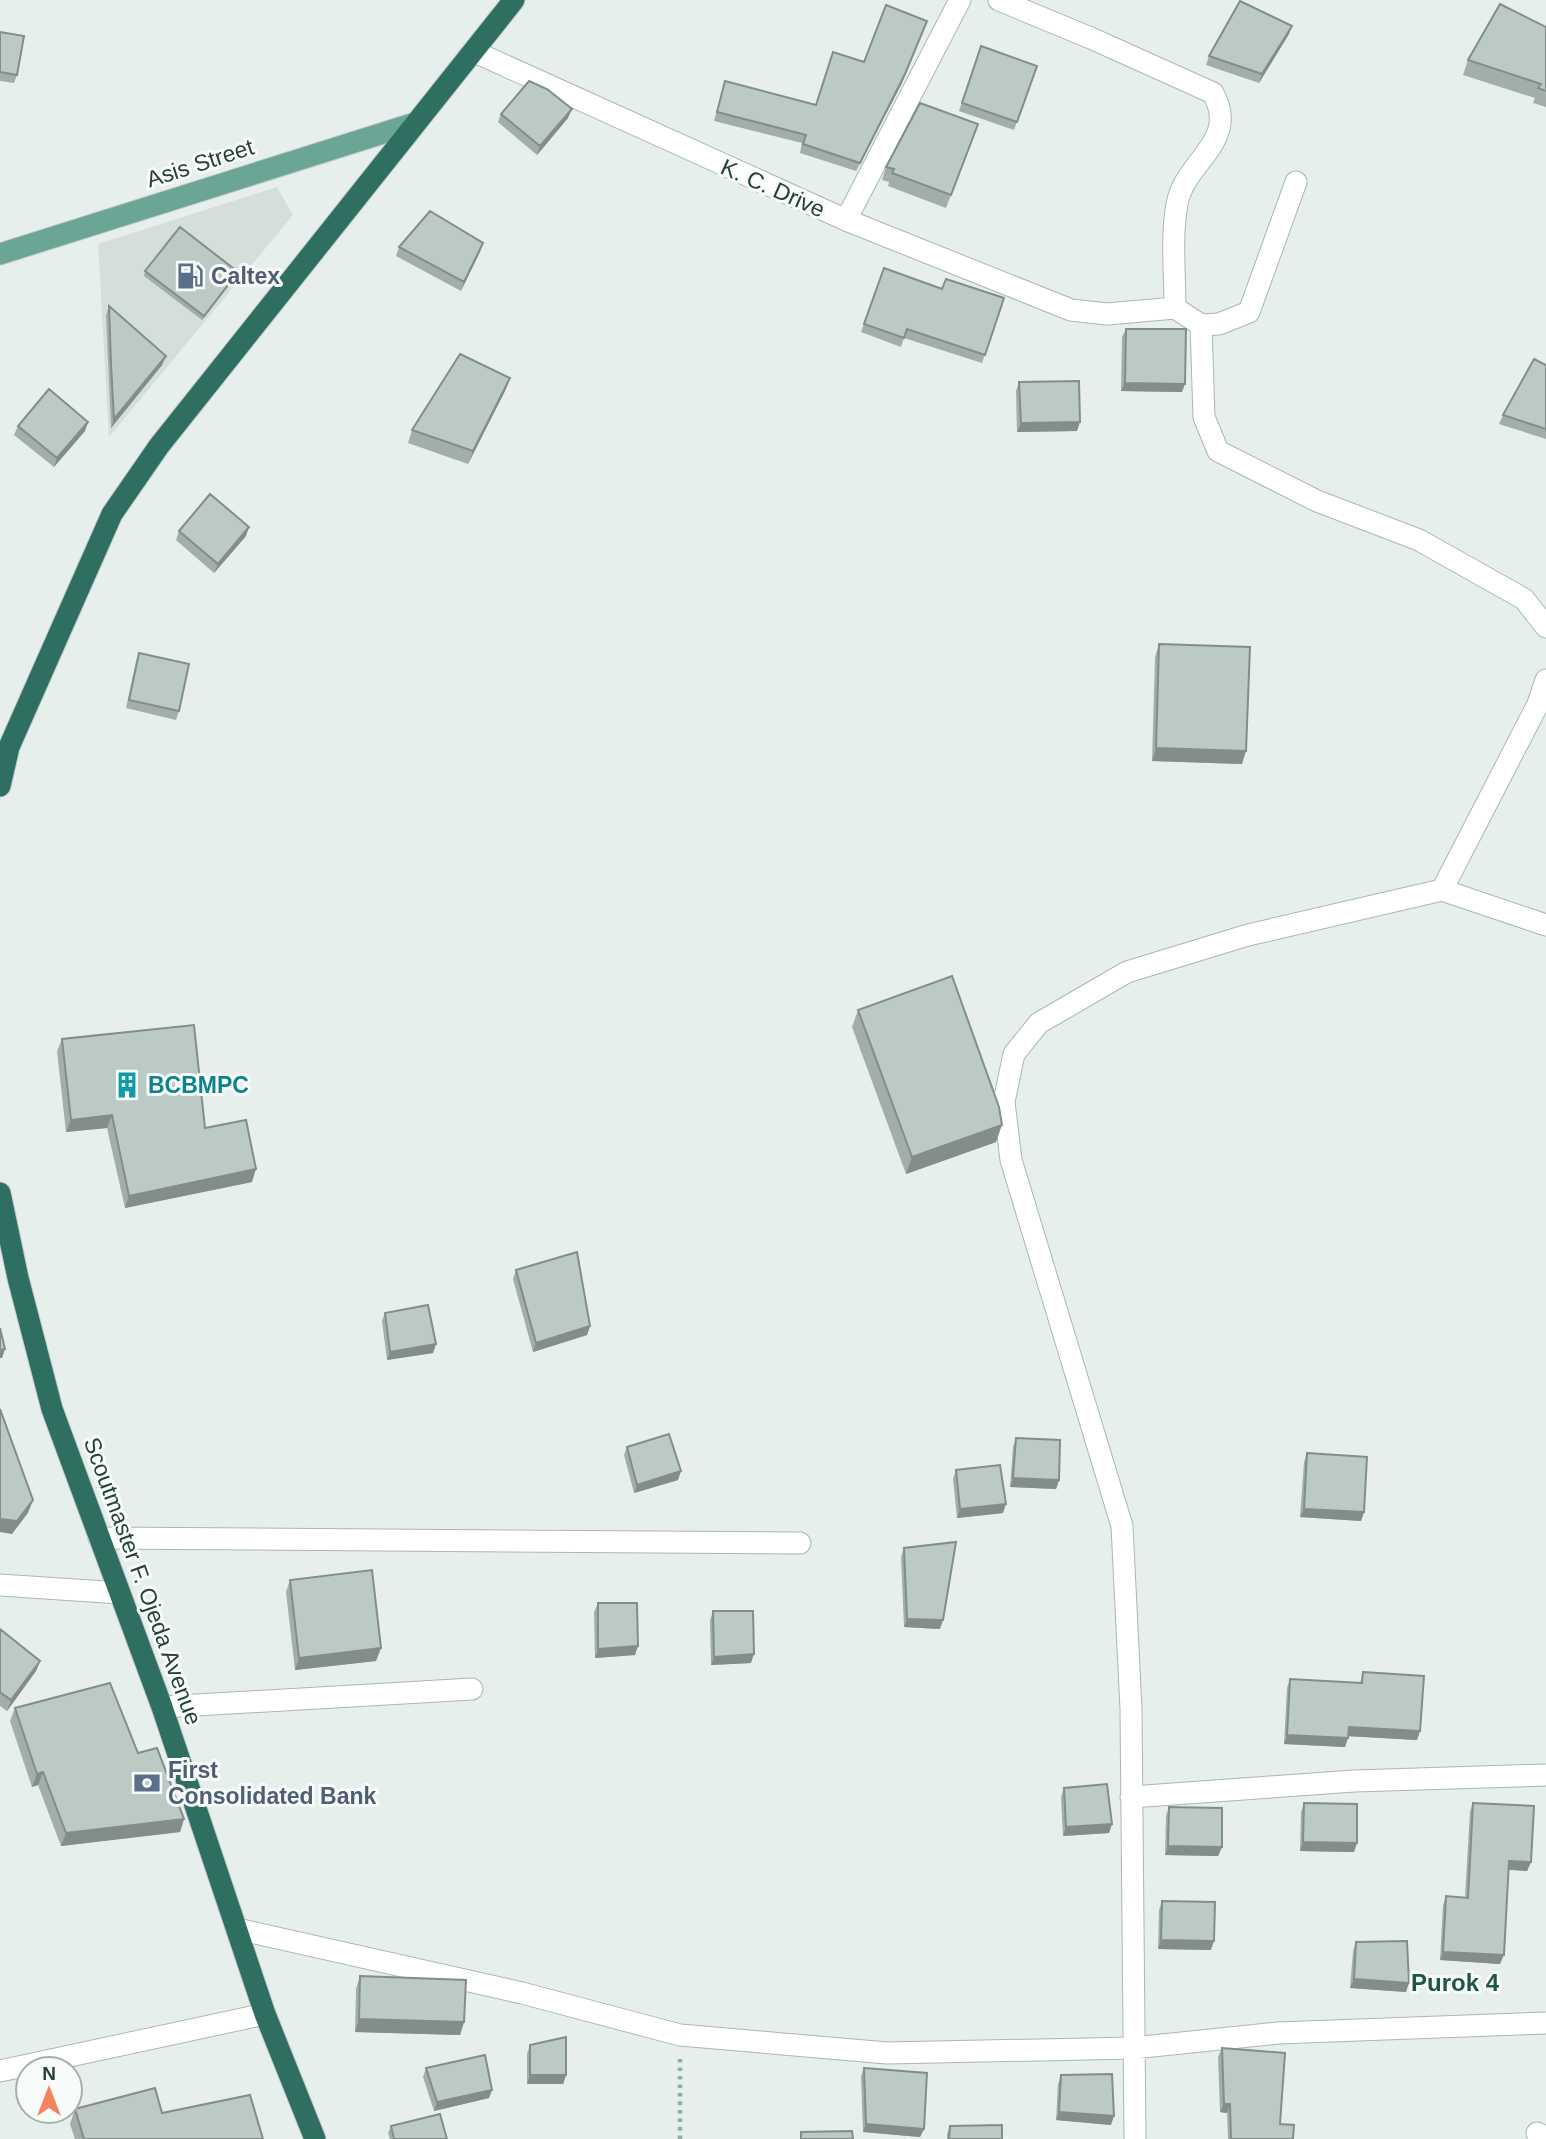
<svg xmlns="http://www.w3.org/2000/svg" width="1546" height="2139" font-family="Helvetica,sans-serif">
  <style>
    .built { fill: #d4dfda }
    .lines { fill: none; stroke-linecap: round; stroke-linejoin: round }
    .minor-casing { stroke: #a8b8b2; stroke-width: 23 }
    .major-casing { stroke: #c2cac8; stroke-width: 23 }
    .highway-casing { stroke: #c2cac8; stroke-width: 23 }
    .path { stroke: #86b3a5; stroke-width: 4.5; stroke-dasharray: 3.5 5; stroke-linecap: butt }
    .minor { stroke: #fff; stroke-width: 21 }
    .major { stroke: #6aa596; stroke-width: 21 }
    .highway { stroke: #2f6f62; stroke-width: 21 }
    .wall { fill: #a1aea9 }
    .shaded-wall { fill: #838d89 }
    .building { fill: #bbcac4; stroke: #838d89; stroke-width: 2 }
    .labels { text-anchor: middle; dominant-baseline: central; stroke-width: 6; stroke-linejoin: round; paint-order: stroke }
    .street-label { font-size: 23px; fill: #24423a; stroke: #f7fbf9 }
    .service-label { font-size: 23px; font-weight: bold; fill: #4e5e75; stroke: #f7fbf9; text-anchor: start }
    .culture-label { font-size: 23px; font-weight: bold; fill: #0d838f; stroke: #f7fbf9; text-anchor: start }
    .neighbourhood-label { font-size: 24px; font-weight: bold; fill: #1f5548; stroke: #f7fbf9 }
  </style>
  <rect width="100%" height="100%" fill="#e6efeb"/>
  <path class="built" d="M277,187l16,28 -184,222 -11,-193z"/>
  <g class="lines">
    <g class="minor-casing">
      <path id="minor" d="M999,0l94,39 120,54c27,49 -28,67 -36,111 -6,33 -2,71 -2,104
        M475,52l371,168 114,-220
        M846,220l225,90 36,4 68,-6 26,17 18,-1 30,-12 47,-130
        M1201,325l3,92 14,34 99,50 102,39 105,59 22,28
        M1442,890l96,-186 8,-24
        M99,1538l701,5
        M0,1585l120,8
        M162,1707l310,-18
        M1131,1797l223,-16 192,-6
        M237,1929l285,64 158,42 207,18 246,-5 145,-15 268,-10
        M0,2071l265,-57
        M1537,2133l9,4
        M1135,2139l-4,-430 -9,-183 -111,-366 -7,-58 10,-48 25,-31 88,-51 121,-37 194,-45 104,35"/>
    </g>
    <g class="major-casing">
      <path id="major" d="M0,254l415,-131"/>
    </g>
    <g class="highway-casing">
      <path id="highway" d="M0,786l9,-39 103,-233 47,-68 355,-446
        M0,1193l18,85 34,131 110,298 103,307 50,125"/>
    </g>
    <path class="path" d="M680,2059v80"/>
    <use href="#minor" class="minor"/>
    <use href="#major" class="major"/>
    <use href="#highway" class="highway"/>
  </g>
  <path class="wall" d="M1546,27v80l-13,-4 2,-5 -72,-23 5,-15z
    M0,32l17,43 -3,8 -14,-2z
    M1289,34l-30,49 -53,-18 3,-9z
    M981,46l56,20 -23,64 -55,-19z
    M725,81l91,24 86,-22 -46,88 -56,-18 2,-10 -88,-22z
    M501,114l67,4 -31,37 -39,-33z
    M978,124l-32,84 -58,-22 1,-4 -7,-2 4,-13z
    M483,243l-22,48 -65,-35 3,-9z
    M884,268l58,20 62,10 -22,65 -78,-25 -3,9 -40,-15z
    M145,271l93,1 -2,4 -34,44 -58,-44z
    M109,306l53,59 -51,63 -5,-113z
    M1126,329l56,63 -61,-1 1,-54z
    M1546,365v74l-47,-15 4,-9z
    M1019,382l58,49 -60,1 -1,-41z
    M505,391l-37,73 -60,-21 4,-13z
    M88,422l-3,9 -31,36 -40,-32 4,-9z
    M179,531l67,5 -32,37 -38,-33z
    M1159,644l83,120 -90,-3 3,-104z
    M139,653l40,58 -3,9 -50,-12 10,-46z
    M858,1010l138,132 -90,32 -54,-147z
    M62,1039l143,89 47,54 -127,26 -18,-80 -41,4 -9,-81z
    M516,1270l74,56 -3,9 -54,17 -20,-73z
    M385,1313l51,31 -3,9 -46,7 -5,-39z
    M1016,1438l43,42 -3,9 -46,-2 3,-40z
    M627,1447l51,33 -44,13 -10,-38z
    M1307,1453l57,59 -3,9 -61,-4 4,-55z
    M956,1470l47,43 -46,5 -4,-39z
    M904,1548l36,81 -36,-2 -3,-70z
    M290,1580l91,68 -5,13 -81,9 -9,-78z
    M598,1603l37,52 -40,3 -1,-46z
    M713,1611l38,52 -40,2 -1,-45z
    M0,1629l40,32 -4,10 -29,40 -7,-5z
    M1363,1672l57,59 -3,9 -69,-4 -3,11 -61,-3 3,-56 3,-9 70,4z
    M15,1708l169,111 -4,13 -119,14 -23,-61 -6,2 -22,-66z
    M1064,1788l48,36 -3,9 -46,3 -2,-39z
    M1304,1803l50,49 -54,-1 1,-39z
    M1473,1803l58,59 -4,9 -19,-1 -8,94 -60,-4 3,-55 3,-9 19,1 5,-86z
    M1169,1807l53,40 -4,9 -53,-1 1,-39z
    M1162,1901l49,49 -53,-1 1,-39z
    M1356,1942l50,50 -56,-4 3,-37z
    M360,1976l104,46 -4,13 -105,-3 1,-43z
    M530,2045l36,30 -3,9h-36v-30z
    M1222,2048l58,76 13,15h-65l-1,-26 -7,-1 -2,-55z
    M426,2068l66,22 -3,8 -55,13 -11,-34z
    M864,2068l60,61 -4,8 -57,-5 -2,-56z
    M1061,2075l50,50 -55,-5 2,-36z
    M75,2109l87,4 101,26h-188l-5,-15z
    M391,2126l56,13h-57l-2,-6z
    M950,2126l52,13h-55v-5z"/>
  <path class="shaded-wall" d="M927,21l-25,62 -46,88 4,-8z
    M1292,26l-3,8 -30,49 3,-9z
    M572,109l-4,9 -31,37 3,-9z
    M483,243l-3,9 -19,39 3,-9z
    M238,272l-2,4 -34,44 2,-4z
    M166,356l-4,9 -51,63 3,-9z
    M510,378l-5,13 -37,73 5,-13z
    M1125,383l60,1 -3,8 -61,-1z
    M88,422l-3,9 -31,36 3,-9z
    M1080,422l-3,9 -60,1 4,-9z
    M249,527l-3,9 -32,37 4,-9z
    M1156,748l90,3 -4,13 -90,-3z
    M112,1115l-5,13 -41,4 5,-12z
    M1002,1125l-6,17 -90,32 6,-17z
    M256,1169l-4,13 -127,26 4,-12z
    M590,1326l-3,9 -54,17 3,-9z
    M436,1344l-3,9 -46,7 3,-8z
    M5,1349l-3,9h-2v-8z
    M681,1471l-3,9 -44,13 3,-8z
    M1013,1478l46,2 -3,9 -46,-2z
    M33,1500l-5,13 -16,21 -12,-2v-13z
    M1006,1504l-3,9 -46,5 3,-9z
    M1304,1509l60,3 -3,9 -61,-4z
    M907,1619l36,1 -3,9 -36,-2z
    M638,1646l-3,9 -40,3 3,-9z
    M381,1648l-5,13 -81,9 4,-12z
    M754,1654l-3,9 -40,2 3,-8z
    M40,1661l-4,10 -29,40 4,-11z
    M1349,1727l71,4 -3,9 -72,-4z
    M1287,1735l61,3 -3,9 -61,-3z
    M43,1772l-5,13 -6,2 5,-13z
    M184,1819l-4,13 -119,14 5,-13z
    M1112,1824l-3,9 -46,3 3,-9z
    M1303,1842l54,1 -3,9 -54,-1z
    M1168,1846l54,1 -4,9 -53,-1z
    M1509,1861l22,1 -4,9 -21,-2z
    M1161,1940l53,1 -3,9 -53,-1z
    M1443,1952l61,3 -4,9 -60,-4z
    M1354,1979l55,4 -3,9 -56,-4z
    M359,2019l105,3 -4,13 -105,-3z
    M530,2075h36l-3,9h-36z
    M492,2090l-3,8 -55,13 3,-9z
    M1224,2104h6l-3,9 -7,-1z
    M1059,2112l55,4 -3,9 -55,-5z
    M866,2124l58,5 -4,8 -57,-5z"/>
  <path class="building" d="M1240,1l52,25 -30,48 -53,-18z
    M1500,4l46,23v64l-8,-3 3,-4 -73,-24z
    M886,5l41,16 -22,53 -45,89 -57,-19 3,-9 -89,-23 8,-31 91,24 17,-53 31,10z
    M0,32l24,4 -7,39 -17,-3z
    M981,46l56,20 -20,56 -55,-19z
    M529,81l18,8 25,20 -32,37 -39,-32z
    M920,103l58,21 -27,71 -59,-22 2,-4 -8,-2z
    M430,211l53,32 -19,39 -65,-35z
    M180,227l58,45 -34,44 -59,-45z
    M884,268l58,21 4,-10 58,19 -19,57 -78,-26 -3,9 -40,-14z
    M109,306l57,50 -52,63 -3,-55z
    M1126,329h60l-1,55 -60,-1z
    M460,354l50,24 -37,73 -61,-21z
    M1534,359l12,6v64l-43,-14z
    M1079,381l1,41 -59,1 -2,-41z
    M49,389l39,33 -31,36 -39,-32z
    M210,494l39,33 -31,37 -39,-33z
    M1159,644l91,3 -4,104 -90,-3z
    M139,653l50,11 -10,47 -50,-11z
    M952,976l47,131 3,18 -90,32 -54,-147z
    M194,1025l11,103 41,-8 10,49 -127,27 -17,-81 -41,5 -9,-81z
    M577,1252l13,74 -54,17 -20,-73z
    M428,1305l8,39 -46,8 -5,-39z
    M0,1328l5,21 -5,1z
    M0,1409l33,91 -16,21 -17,-2z
    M669,1434l12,37 -44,14 -10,-38z
    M1016,1438l44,2 -1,40 -46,-2z
    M1307,1453l60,4 -3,55 -60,-3z
    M1000,1465l6,39 -46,5 -4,-39z
    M956,1542l-13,78 -36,-1 -3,-71z
    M372,1570l9,78 -82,10 -9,-78z
    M598,1603h39l1,43 -40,3z
    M713,1611h40l1,43 -40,3z
    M0,1629l40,32 -29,39 -11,-8z
    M1363,1672l61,4 -4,55 -71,-4 -1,11 -61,-3 3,-56 72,4z
    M110,1683l28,70 19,-5 27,71 -118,14 -23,-61 -6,2 -22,-66z
    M1107,1784l5,40 -46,3 -2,-39z
    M1304,1803l53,1v39l-54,-1z
    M1473,1803l61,3 -3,56 -22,-1 -5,94 -61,-3 3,-56 22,2z
    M1169,1807l53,1v39l-54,-1z
    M1162,1901l53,1 -1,39 -53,-1z
    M1407,1941l2,42 -55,-4 2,-37z
    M360,1976l106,4 -2,42 -105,-3z
    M566,2037v38h-36v-30z
    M1222,2048l63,5 -5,71 14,1 -1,14h-62l-1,-35h-6z
    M485,2055l7,35 -55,12 -11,-34z
    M864,2068l63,5 -3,56 -58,-5z
    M1112,2074l2,42 -55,-4 2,-37z
    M155,2088l7,25 88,-18 13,44h-179l-9,-30z
    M440,2114l7,25h-53l-3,-13z
    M1002,2125v14h-53l1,-13z
    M852,2131l1,8h-52v-7z"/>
  <defs>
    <g id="fuel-bare" transform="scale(2.1)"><path d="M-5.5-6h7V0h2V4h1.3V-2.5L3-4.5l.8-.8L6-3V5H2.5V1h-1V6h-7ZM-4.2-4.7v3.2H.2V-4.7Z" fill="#5c6f8a" stroke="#f7fbf9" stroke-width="2.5" paint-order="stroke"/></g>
    <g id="building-bare" transform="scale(2.1)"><path d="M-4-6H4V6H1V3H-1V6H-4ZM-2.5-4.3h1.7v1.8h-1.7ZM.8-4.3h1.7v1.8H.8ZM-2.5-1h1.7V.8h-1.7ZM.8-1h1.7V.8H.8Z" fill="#0f9aa8" stroke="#f7fbf9" stroke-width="2.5" paint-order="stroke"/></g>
    <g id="bank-bare" transform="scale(2.1)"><path d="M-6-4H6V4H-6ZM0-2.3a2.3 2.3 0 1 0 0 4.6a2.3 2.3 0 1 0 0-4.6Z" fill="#5c6f8a" stroke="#f7fbf9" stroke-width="2.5" paint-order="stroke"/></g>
  </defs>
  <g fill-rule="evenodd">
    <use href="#fuel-bare" x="190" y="276"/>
    <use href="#building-bare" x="127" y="1085"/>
    <use href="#bank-bare" x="147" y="1783"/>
  </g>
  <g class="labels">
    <g class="street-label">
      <text transform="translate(200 163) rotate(-18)">Asis Street</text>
      <text transform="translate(773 188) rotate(24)">K. C. Drive</text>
      <text transform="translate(143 1581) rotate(70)">Scoutmaster F. Ojeda Avenue</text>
    </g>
    <g class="service-label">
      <text x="211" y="276">Caltex</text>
      <text x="168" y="1770">First<tspan x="168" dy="26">Consolidated Bank</tspan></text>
    </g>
    <g class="culture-label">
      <text x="148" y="1085">BCBMPC</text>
    </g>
    <g class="neighbourhood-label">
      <text x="1455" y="1982">Purok 4</text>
    </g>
  </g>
  <g transform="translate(49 2090)"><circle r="33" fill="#f7fbf9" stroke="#a3b1ad" stroke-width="2"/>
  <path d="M0-5L12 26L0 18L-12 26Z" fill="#f4845f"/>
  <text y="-10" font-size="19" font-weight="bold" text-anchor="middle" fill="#24423a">N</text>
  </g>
</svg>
